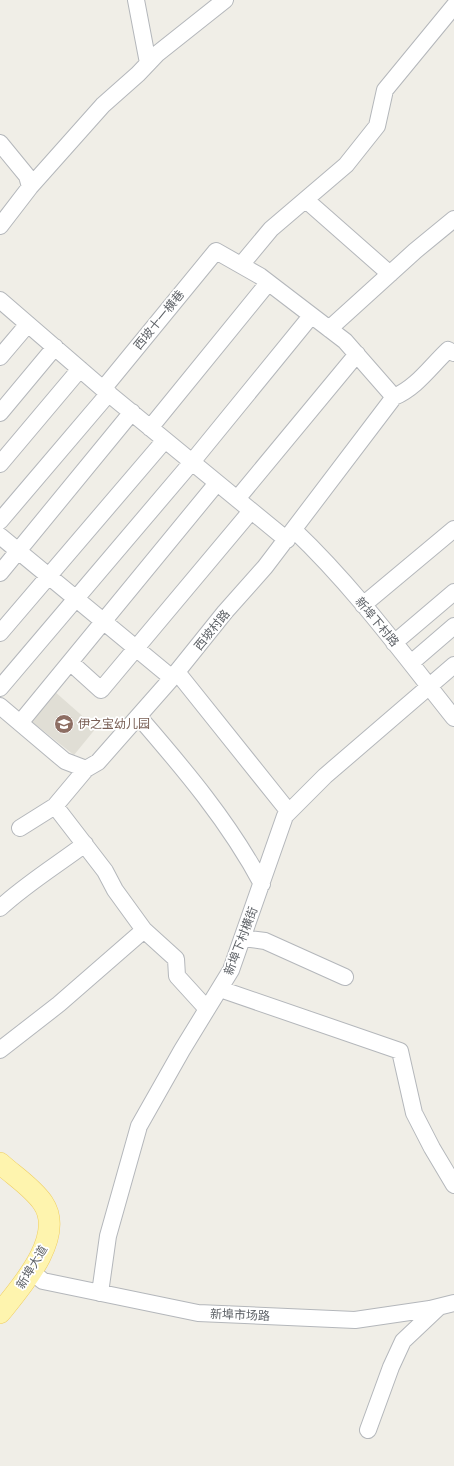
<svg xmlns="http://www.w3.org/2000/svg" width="454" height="1466" font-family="Karla,'Noto Sans SC',sans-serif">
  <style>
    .education { fill: #e0ded5 }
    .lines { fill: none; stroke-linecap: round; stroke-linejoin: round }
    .minor-casing { stroke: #b4b7bb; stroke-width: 18 }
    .major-casing { stroke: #efce61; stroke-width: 22 }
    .minor { stroke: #fff; stroke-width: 16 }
    .major { stroke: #fef4ae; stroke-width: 21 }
    .labels { text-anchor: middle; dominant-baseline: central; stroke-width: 3.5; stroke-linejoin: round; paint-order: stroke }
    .street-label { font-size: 12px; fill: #5e6267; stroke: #fff }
    .education-label { font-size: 12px; fill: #785e54; stroke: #fff; text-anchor: start }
  </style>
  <rect width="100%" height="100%" fill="#f0eee7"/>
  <path class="education" d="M54,691l42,37 -22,27 -43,-34z"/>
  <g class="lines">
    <g class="minor-casing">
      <path id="minor" d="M136,0l12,63
        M0,143l27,33 3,11
        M306,200l84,74
        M0,226l30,-39 73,-82 35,-31 19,-20 68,-54
        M241,265l30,-36 75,-64 31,-39 8,-36 69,-84
        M0,300l103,89 184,151
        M329,329l86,-78 39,-32
        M0,357l28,-33
        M103,389l113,-138 44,25 85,65 49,56
        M394,397c23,-10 36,-30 54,-47l6,3
        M0,413l55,-66
        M150,428l118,-145
        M0,464l80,-95
        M237,499l120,-145
        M0,521l109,-128
        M294,530c60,57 109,124 160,188
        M0,536l172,142
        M0,573l132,-161
        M363,605l91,-76
        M0,633l165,-193
        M394,643l60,-51
        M70,662l31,28 150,-179
        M411,663l43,-37
        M177,672l112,140
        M0,688l192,-226 119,-146
        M0,706l65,55 21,8 12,-7 74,-84 53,-66 40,-45 129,-170
        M139,717c45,52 90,105 123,167
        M20,723l197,-240
        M86,769l-31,37 50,65 10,19 29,40 32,29 1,17 30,33
        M20,828l35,-22
        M0,908c26,-24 57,-43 85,-64
        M243,938l22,3 80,36
        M220,989l180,62 14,62 18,35 22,37
        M0,1050l59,-46 85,-74
        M31,1271l12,10 155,32 157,7 75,-11 24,-6
        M100,1293l8,-57 31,-110 43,-76 49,-80 54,-154 40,-40 129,-111
        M368,1430l23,-63 12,-26 36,-34"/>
    </g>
    <g class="major-casing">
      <path id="major" d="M0,1163c14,13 32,24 43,40 23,34 -23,85 -43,110"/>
    </g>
    <use href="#minor" class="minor"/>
    <use href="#major" class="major"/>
  </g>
  <defs>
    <g id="school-disc" transform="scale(1)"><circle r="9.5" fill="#8d6e63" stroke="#fff"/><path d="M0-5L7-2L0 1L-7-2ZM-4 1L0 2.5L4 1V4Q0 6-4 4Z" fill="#fff"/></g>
  </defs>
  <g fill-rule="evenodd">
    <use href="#school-disc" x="64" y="724"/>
  </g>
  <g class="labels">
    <g class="street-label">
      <text transform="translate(159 320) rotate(-51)">西坡十一横巷</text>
      <text transform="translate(377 622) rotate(50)">新埠下村路</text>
      <text transform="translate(212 630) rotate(-51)">西坡村路</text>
      <text transform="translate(241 941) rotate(-69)">新埠下村横街</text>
      <text transform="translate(32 1267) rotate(-59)">新埠大道</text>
      <text transform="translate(240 1315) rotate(2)">新埠市场路</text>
    </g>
    <g class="education-label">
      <text x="78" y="724">伊之宝幼儿园</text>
    </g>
  </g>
</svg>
